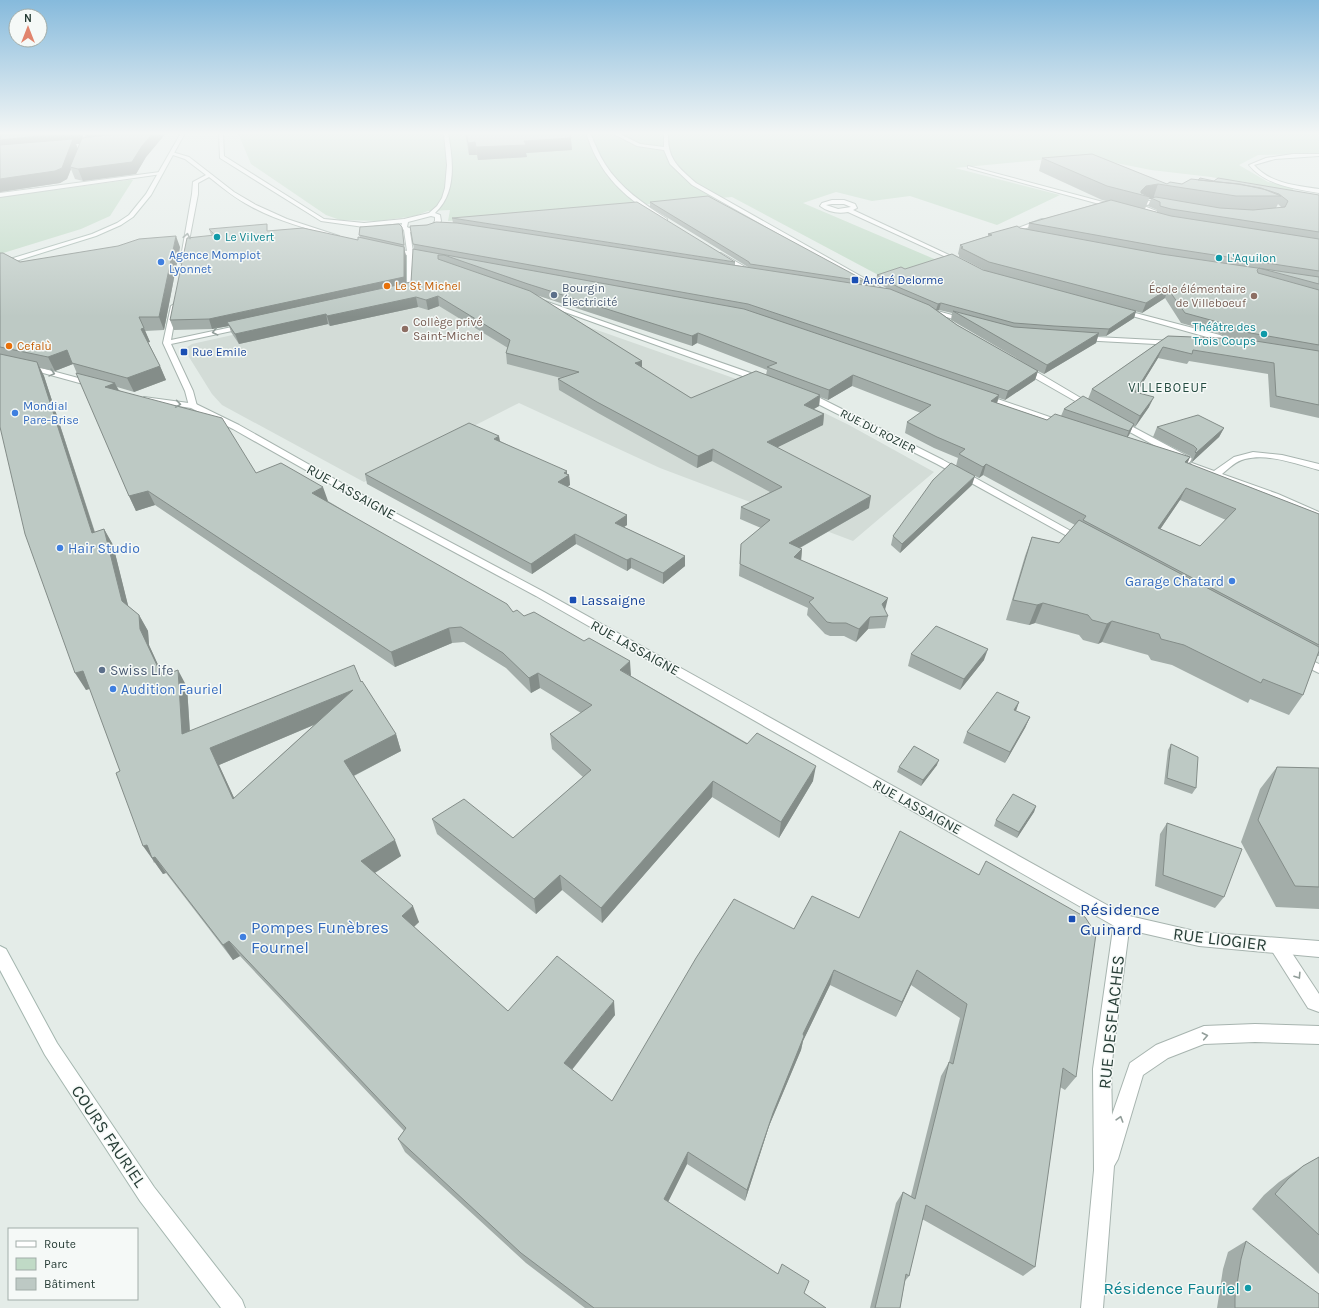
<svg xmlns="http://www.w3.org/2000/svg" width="1319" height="1308" font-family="Karla,sans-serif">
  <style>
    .built { fill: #d3dcd7 }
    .green { fill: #c0dac6 }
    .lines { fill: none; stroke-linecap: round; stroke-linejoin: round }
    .minor-casing { stroke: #a7b4af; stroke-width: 2 }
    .tertiary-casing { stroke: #a7b4af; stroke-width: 2 }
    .secondary-casing { stroke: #a4b6af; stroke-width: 2 }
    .minor { fill: #fff; fill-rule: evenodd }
    .tertiary { fill: #fff; fill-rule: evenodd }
    .secondary { fill: #fff; fill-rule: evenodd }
    .wall { fill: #a3ada9; fill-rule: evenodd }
    .shaded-wall { fill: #848d89 }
    .building { fill: #bdc9c4; stroke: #848d89; fill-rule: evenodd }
    .oneway { stroke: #929e9a }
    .culture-dot { fill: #0f9aa8; stroke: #f5f9f7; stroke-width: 1.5 }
    .shop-dot { fill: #3f7fe0; stroke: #f5f9f7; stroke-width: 1.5 }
    .transit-dot { fill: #1a4fb4; stroke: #f5f9f7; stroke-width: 1.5 }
    .food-dot { fill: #e8710a; stroke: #f5f9f7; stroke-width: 1.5 }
    .service-dot { fill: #5c6f8a; stroke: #f5f9f7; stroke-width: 1.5 }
    .education-dot { fill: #8d6e63; stroke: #f5f9f7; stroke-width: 1.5 }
    .labels { text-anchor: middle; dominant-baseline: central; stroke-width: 3; stroke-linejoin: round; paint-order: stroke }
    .far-culture-label { font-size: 12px; fill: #0d838f; stroke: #f5f9f7; text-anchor: start }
    .far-shop-label { font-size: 12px; fill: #366cbe; stroke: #f5f9f7; text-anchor: start }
    .far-transit-label { font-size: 12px; fill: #164399; stroke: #f5f9f7; text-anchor: start }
    .far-food-label { font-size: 12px; fill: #c56008; stroke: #f5f9f7; text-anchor: start }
    .far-service-label { font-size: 12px; fill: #4e5e75; stroke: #f5f9f7; text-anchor: start }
    .far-education-label { font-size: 12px; fill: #785e54; stroke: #f5f9f7; text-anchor: end }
    .far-street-label { font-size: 12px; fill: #263c35; stroke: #f5f9f7 }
    .far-neighbourhood-label { font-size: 13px; letter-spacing: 1px; fill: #244b40; stroke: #f5f9f7 }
    .street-label { font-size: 14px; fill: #263c35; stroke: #f5f9f7 }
    .shop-label { font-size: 14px; fill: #366cbe; stroke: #f5f9f7; text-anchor: start }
    .transit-label { font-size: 14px; fill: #164399; stroke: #f5f9f7; text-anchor: start }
    .service-label { font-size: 14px; fill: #4e5e75; stroke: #f5f9f7; text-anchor: start }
    .near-transit-label { font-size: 17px; fill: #164399; stroke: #f5f9f7; text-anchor: start }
    .near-shop-label { font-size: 17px; fill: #366cbe; stroke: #f5f9f7; text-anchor: start }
    .near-street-label { font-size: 17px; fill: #263c35; stroke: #f5f9f7 }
    .near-culture-label { font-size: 17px; fill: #0d838f; stroke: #f5f9f7; text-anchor: end }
  </style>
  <rect width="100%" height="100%" fill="#e4ece8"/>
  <path class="built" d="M401,300l159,17 242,85 47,23 85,47 -81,69 -193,-73 -141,-65 -155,79 -142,-77 -10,-11 -28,-45 8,-5 165,-37z"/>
  <path class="green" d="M238,133h1081v21l-61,1 -19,10 29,17 26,5 -2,5 -81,-15 -60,-7 -70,-14 -126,12 105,27 -63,30 -87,-29 -38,5 -36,-9 -33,11 136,58 -55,17 -152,-81 -284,24 2,-11 -22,1 -13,5 -36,5 -39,-1 -14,-5 -75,-51z
    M128,180h5l-23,36 -29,13 -81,25v-57z"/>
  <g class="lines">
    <g class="minor-casing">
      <path id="minor" d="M219,133h4l1,23 100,63 40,4 40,-4 25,-6 8,-7 5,-8 3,-10 2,-23 -3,-32h4c5,27 9,60 -13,80l5,2 1,6c-6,12 -19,11 -31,11l3,20 17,5 -3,2 -14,-3 -1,34 -10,3 -3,-2 8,-3v-33l-21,-6 3,-2 18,4 -3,-21 -3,-3 1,-4 -38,4 -43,-6 -101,-63zM431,216l4,1v4c-5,10 -17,8 -26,7l-2,-1 1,-5z
        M586,133h4c5,11 9,22 15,31 15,24 39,40 62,55v2h-4c-25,-16 -49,-32 -64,-59 -6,-9 -9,-19 -13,-29z
        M612,133h6l22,11 24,3v-14h4c-1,26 10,34 28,50l198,112 -5,1 -197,-111 -22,-21 -6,-14 -27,-4z
        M172,152l17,5 45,35 22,13 31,14 52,17 -5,1c-28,-9 -56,-16 -82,-30 -16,-8 -29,-19 -43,-30l-11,6v11l-13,68 -5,1 12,-69 1,-12 13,-7 -21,-16 -15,-5z
        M1293,154h26v2l-44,3 -21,6c15,18 43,21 65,24v4c-24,-4 -54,-8 -70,-28l17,-7z
        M968,166l150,40 1,1 -5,1 -146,-40z
        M160,172l2,2 -162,23v-4z
        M832,200h12l11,4 2,4 -4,2 111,52 -5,1 -111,-51c-10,2 -20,0 -28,-6l2,-3zM832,204h12l7,3 -13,2 -12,-4z
        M1149,201l20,2 1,1c-8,4 -18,-2 -26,2l20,8v2h-4l-23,-10 4,-3z
        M1042,219l5,1 -28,11 7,2v2l-10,-1 -3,-4z
        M721,253l33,19 1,1 -5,1 -31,-18v-2z
        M539,299l226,79 1,2 -1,2h-6l-222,-80 -1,-1z
        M174,304l3,2 -6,34 75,-16 4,2 -4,2 -75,16 22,47 4,15 -4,2 -4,-2 -4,-15 -22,-48 8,-37z
        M930,309l40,11 2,1 -4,2 -40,-11 -1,-1z
        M1120,309l100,26 19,10 -1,2h-6l-18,-8 -96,-27v-2z
        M1077,336l97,5 4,2 -4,2 -94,-5 -4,-2z
        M1019,365h6l71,42 -4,2h-3l-70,-40z
        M801,393h3l14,4 125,63 144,80 -5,3 -4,-1 -141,-78 -125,-63 -11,-4z
        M980,395h6l81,28 1,2 -1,2h-6l-81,-28z
        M1118,419l73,39 2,2 -5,3 -3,-1 -70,-38 -1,-2 1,-2z
        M1253,452l29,3 37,9v6c-23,-6 -50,-17 -74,-11 -9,2 -16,9 -23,15l56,20 41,18v7l-47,-21 -83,-30 -2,-2 5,-3 22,8 20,-14z
        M1300,655l19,9v9l-23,-11 -2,-3 2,-3z
        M1122,915l6,2 2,5 -19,147 1,46 18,-52 26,-18 48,-19 51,-2 64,2v18l-64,-2 -51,2 -36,14 -25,17 -25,84 -4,7 -11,142h-22l13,-138 -1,-101 21,-147 2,-5z
        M1278,938l6,3 35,53v18l-11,-4 -36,-57 -2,-5 2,-5z"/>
    </g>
    <g class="tertiary-casing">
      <path id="tertiary" d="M0,361l26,3 71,19 1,2 -4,2 -69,-19 -25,-3z
        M144,397l52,7 43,21 147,83 158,84 581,323 74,17 120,9v16l-120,-11 -83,-19 -580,-331 -156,-84 -147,-83 -42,-21 -44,-7 -4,-2z"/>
    </g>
    <g class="secondary-casing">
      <path id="secondary" d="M181,133h4l-34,62 -18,22 -12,8 -25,11 -96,30v-4l92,-28 25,-11 12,-8 17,-21z
        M0,946l6,3 51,94 97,144 88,113 3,8h-24l-81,-107 -95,-146 -45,-85z"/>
    </g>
    <use href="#minor" class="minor"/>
    <use href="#tertiary" class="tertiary"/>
    <use href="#secondary" class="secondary"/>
  </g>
  <path class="wall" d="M0,133h166l-20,24 -10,17 -53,7 -8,-2 -4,-10 -4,10 -7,4 -60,9zM84,133l2,5h-4zM76,144h4l-2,5z
    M465,133h104l3,17 -46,3 1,4 -49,3 -1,-5h-8z
    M1042,158l125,26h15l32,-3 105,14v223l-49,-11 -2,-33 -79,-13 -2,3 -29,-6 -21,34 12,15 -14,20 -2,-1 -4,9 -2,2 63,20 -3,6 132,51v142h-2l-14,39 -14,20 -39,-16 -2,4 -76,-38 -21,-5 -3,-5 -46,-13 -4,2 -15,-4 -4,-5 -44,-12 -6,2 -23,-5 19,-64 7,-19 27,6 16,-18 -92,-50 -4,3 -23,-12 2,-8 -24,-10 -29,-15 2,-11 14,-9 -69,-27 -24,14 -8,-3 -1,9 -5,3 10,5 -1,11 -46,22 92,61 -69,40 2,1 -1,11 84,51 3,5 -3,12 -17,1 -12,13 -12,-6h-14l-5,-2 -18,-19 1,-7 -69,-32 2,-32 20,-16 -21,-9 1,-12 29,-15 -58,-31 -15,7 -99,-55 -39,-23 -1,-11 3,-1 -54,-14 -1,-11 2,-5 -69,-42 -11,4 -10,-3 -88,19 -2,-2 -89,20 -8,-12 -2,-6 -17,3 -38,1 -4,-10 41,-85 -2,-6 60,2 89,9 2,-3 -1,-2 43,-8 3,22h-1l2,7v27l5,-1 3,-33 -4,-23 43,-3 -1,-5 283,44v3l13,2 -98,-60v-5l214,78 12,3 -1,4 13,2 -12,-7 1,-7 28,-6 79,1 -25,-13v-2l-1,-1 2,-9 28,-9v-2l32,-6 8,1 1,-6 77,-22 -4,-1 -63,-29zM1149,199h2l-3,7 9,4v2l-12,-3zM1278,204l4,4h-6zM536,295l156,51 5,-3 70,27 -1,5 -75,23 -49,-30v-7zM1165,298l16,25 39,11 12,5 -64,-3 -76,53 -4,10 -24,10 -3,7 -14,4 -50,-17 2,-5 6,2 30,-20 3,-9 6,3 52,-31 2,-7h8l28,-18 2,-7 -39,-10 45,12zM937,310h2l13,3 -1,7 84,49 -78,-44zM1180,500l46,20 -26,26 -40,-17z
    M180,247l-16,83 -19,1 5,11h-2l12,24 6,14 -32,12 -17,-5 2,3 137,83 72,28 185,111 11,4 107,60 182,105 -34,57 -67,-41 -110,126 -40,-33 -26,24 -99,-80 -5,-15 81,19 70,-61 -31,-28 -2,-15 31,-21 -41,-25 -9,5 -25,-25 -42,-26 -12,1 -57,24 -240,-162 -19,6 -7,-15 -56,-132 -18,7 -15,-3 4,8 51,156 9,-3 9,16 15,61 11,9 9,16 1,14 14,31 24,11 3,44 171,-49 35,52 5,17 -47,25 47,80 -26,17 44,49 -5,5 94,84 107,4 -43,55 40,31 182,-172 18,-33 264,181 -11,13 -5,-3 -25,180 -12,9 -101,-57 -13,57 -4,5 -5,27h-30l26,-105 7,-11 8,4 30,-120 8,-14 11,-44 -49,-33 -15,32 -66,-32 -27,56 -2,9 -32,76 -24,75 -58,-37 -19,38 158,106h-241l-59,-45 -121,-111 -7,-13 6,-8 -164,-175 -7,4 -67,-87 -3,1 -8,-12 -1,1 -64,-174 -4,1 -86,-263v-174l20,9zM314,725l-80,73 -15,-33z
    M1157,427l67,1 -5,9 -27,25h-2l2,-4 -2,-2 -37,-19z
    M500,441l69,34 1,10 -3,2 60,28v10l-3,2 61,29v10l-22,18 -32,-16 -4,3 -51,-27 -44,30 -165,-90 -2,-10z
    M972,485l-72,68 -9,-8 2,-9z
    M911,654l73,6 -24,30 -52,-24z
    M1019,702l-3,9 14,6 -5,11 -20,35 -42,-20 4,-11z
    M1171,744l25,44 -4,6 -28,-10 4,-34z
    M937,765l-16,21 -24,-14 2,-5z
    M1277,767l42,1v141l-43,-2 -35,-65 19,-53z
    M1036,806l-2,6 -17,26 -23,-12 2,-6z
    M1167,823l57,74 -9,11 -60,-22 5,-52z
    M1319,1157v117l-67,-65 12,-14 15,-13 24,-16z
    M1246,1241l73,67h-102l6,-39 5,-17z"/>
  <path class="shaded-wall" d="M68,133h16l-4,11h-4l2,6 -8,17 1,2 -4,10 -7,4 -60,9v-52z
    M84,133h50l-46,10z
    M153,133h13l-20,24 -10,17 -53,7 -5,-12 64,-23z
    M571,138l1,12 -46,3 1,4 -49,3 -2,-13 48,-6z
    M475,142l2,13h-8l-1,-12z
    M1158,184l-5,15h-4l1,-2 -10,-3 1,-3 5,-5z
    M176,236l4,11 -16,83 -5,-13z
    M404,247l2,9v31l-179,35 2,4 -17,3 -3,-10z
    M1168,289l-3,9 -23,15 4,-10z
    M438,296l1,10 -11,4 -2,-10z
    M416,297l2,10 -88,19 -3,-10z
    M941,303l-2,7h-3l2,-6z
    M1136,311l-2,7 -28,18 3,-7z
    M326,314l2,10 -89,20 -4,-10z
    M144,328l6,14 -4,1 -5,-14z
    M698,333l-1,10 -5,3v-10z
    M1099,333l-3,10 -52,31 3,-9z
    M1163,347l-5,11 -27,44 4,-10z
    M67,350l6,14 -18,7 -7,-14z
    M642,361v11l-7,-9z
    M37,362l7,14 56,173 -8,-16z
    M160,366l6,14 -32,12 -7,-14z
    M1038,371l-3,9 -30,20 3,-9z
    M853,375l-1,11 -24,14 1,-10z
    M115,383l6,13 -16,-9z
    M820,395l-1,11 -16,9 1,-10z
    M999,395l-3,11 -5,-5z
    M1154,397l-5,10 -14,20 5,-11z
    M824,414l-1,11 -57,28 1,-11z
    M1134,424l-5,11 -4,6 4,-10z
    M1224,428l-5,9 -27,25 4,-9z
    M499,436l2,10 -7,-7z
    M713,449l-1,12 -15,7 1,-12z
    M1190,457l-5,12v-7z
    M986,464l-3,11 -4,3 4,-11z
    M567,471v5l2,-1 1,10 -12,7v-10l6,-9z
    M975,476l-3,9 -72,68 2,-9z
    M323,487l5,14 -11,6 -5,-14z
    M1186,488l-6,12 -27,40 5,-12z
    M148,491l7,14 -19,6 -7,-15z
    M871,496l-2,12 -82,47 2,-12z
    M627,515v10l-12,8v-10z
    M104,529l9,16 18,72 -9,-16z
    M575,534l1,10 -44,30 -1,-10z
    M802,549l-1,12 -7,-4z
    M685,556v10l-22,18v-11z
    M631,558v10l-4,3v-11z
    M888,598l-3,12 -6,6 3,-12z
    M1043,603l-8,20 -6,2 8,-20z
    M139,615l9,16 1,14 22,48 -9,-17 -22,-47z
    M870,617l-2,12 -12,13 3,-13z
    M1112,621l-10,21 -4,2 9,-20z
    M449,628l3,15 -57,24 -4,-15z
    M988,649l-4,11 -24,30 4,-11z
    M630,661l1,15 -11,-6z
    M178,670l9,17 4,64 -9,-17z
    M83,671l11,16 -8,3 -11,-17z
    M538,673l2,15 -9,5 -2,-15z
    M353,690l5,16 -139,59 23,50 -9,-16 -23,-51z
    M1019,702l-4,11 -1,-3z
    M1030,717l-5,11 -20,35 5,-11z
    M396,734l5,17 -50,26 -7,-16z
    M939,760l-2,5 -16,21 2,-6z
    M816,766l-3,15 -34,57 2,-16z
    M713,781l-1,16 -110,126 -1,-15z
    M1036,806l-2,6 -17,26 2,-6z
    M395,840l6,16 -33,21 -7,-16z
    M147,845l8,12 11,16 -3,1 -20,-28z
    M560,875l2,15 -26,24 -2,-15z
    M413,906l6,16 -11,10 -6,-16z
    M229,941l11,15 -7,4 -10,-15z
    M834,970l-4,15 -27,56 -2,9 -32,76 -24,75 2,-11 26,-77 30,-79z
    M917,970l-6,15 -15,32 6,-15z
    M614,1001l1,14 -49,62 -2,-14z
    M688,1152l-1,12 -23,46v-11z"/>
  <path class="building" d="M0,133h68l-68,7z
    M123,133h30l-11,13 -10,16 -54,7 -8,-2 12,-29z
    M466,133h103l2,5 -47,3 2,4 -50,2 -1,-5 -7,1z
    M73,139l-11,29 -7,3 -55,8v-34z
    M1092,154l75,30 3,-2 12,2 9,-5 46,5 24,4 20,8h-45l-78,-12 -12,2 -5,5v2l9,4 -43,-11 -65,-28z
    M1200,178l14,3 4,-3 101,17v37l-148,-23 -11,-3v-4l-9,-4 5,-1 64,11 33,2 32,-3 3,-6 -9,-7 -12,-4 -27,-6 -42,-4z
    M708,196l156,84 4,-1 8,4 -126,-19 -1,-2 -99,-60z
    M1111,200l60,16 148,23v32l-157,-24 -133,-24z
    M637,202l98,60 -283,-44z
    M436,222l21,1 433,66 39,16 28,20 81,46 -30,20 -260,-87 -335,-60 -3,-18 17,-1z
    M267,224v7l36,-3 55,12v-3l46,10v30l-195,42 -39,1 17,-82 28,-3 -6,-6z
    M399,224l3,3 2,18 -45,-10 1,-8z
    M1017,226l3,2 141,26 158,23v7l-60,-16 -2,2 1,3 61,17v55l-74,-13 -20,-8 -40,-11 -17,-24 -22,14 -157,-41 -28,-14 2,-1 -3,-2 32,-10 -4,-1z
    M176,236l-17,81h-20l5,11 -3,1 19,37 -33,12 -55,-15 -5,-13 -19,7 -48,-10v-94h3l17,9 98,-16 21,-7z
    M413,249l331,60 255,86 -8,6 56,19 8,-6 135,43 -5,5 134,52v131l-236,-125 3,-4 -100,-52 -3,3 -24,-13 6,-5 -28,-12 -30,-15 24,-17 -78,-30 -24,15 -62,-23 10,-4 -79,-30 -6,3 -164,-52 -84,-29h-6v4l92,32 112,70 -7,2 56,35 65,-27 64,24 -16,10 20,9 -57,28 104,54 -82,47 13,6 -8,8 94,41 -6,6 6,12 -18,1 -11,12 -13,-6h-14l-5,-1 -18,-20 5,-4 -74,-34 1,-20 29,-24 -29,-13 41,-20 -69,-38 -15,7 -101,-54 -39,-23 21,-7 -73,-19 4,-13 -72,-44 -12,4 -10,-3 -89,19 -1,-2 -91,20 -8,-12 184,-40zM1186,488l50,21 -36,37 -42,-18z
    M952,254l31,16 153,41 -27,18 -55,-3 -40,-3 -73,-20 -3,1 -40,-17 -21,-12 24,-8 4,2z
    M953,311l61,16 85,6 -52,32z
    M1168,336l75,3 76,12v54l-43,-9 -2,-33 -81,-13 -1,4 -29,-7 -28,45 19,5 -14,19 -48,-27z
    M0,354l37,8 55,171 12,-4 18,72 17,14 1,14 22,47 16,-6 4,64 172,-69 7,17 1,-1 34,53 -52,27 51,79 -34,21 52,45 -11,10 106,95 49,-55 57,45 -50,62 48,38 84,-143 38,-59 60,30 18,-33 47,22 41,-87 79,44 7,-14 99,56 11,17 -20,143 -13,-9 -28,199 -109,-62 -17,71 -3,-2 -6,34h-25l28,-116 12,7 34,-137 4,2 14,-60 -50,-34 -15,32 -68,-32 -31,64 1,2 -31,77 -26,77 -59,-38 -24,47 114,75 4,-10 27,17 -5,12 22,15h-232l-73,-55 -123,-114 8,-11 -177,-187 -6,4 -68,-88 -3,1 -5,-13 -4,1 -27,-73 4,-2 -37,-100 -8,2 -50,-139 -25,-107zM353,690l-120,109 -23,-51z
    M76,373l39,10 -10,4 117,31 34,55 25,-10 42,24 -11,6 195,111 6,8 4,-2 7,6 10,-4 50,29 5,-3 41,23 -10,9 127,74 10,-11 59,33 -35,56 -68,-41 -112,127 -41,-33 -26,24 -102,-80 32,-20 49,39 78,-68 -41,-36 42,-29 -54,-32 -9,5 -26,-25 -42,-26 -12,1 -58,24 -243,-161 -19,5z
    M1083,396l51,28 -5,7 -65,-22z
    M1198,415l26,13 -28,25 -1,-1 2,-3 -3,-3 -37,-19z
    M469,423l30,13 -5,3 73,32 -3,2 5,2 -11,7 69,33 -12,8 70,33 -22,17 -32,-15 -4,2 -52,-26 -44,30 -166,-90z
    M951,463l24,13 -73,68 -9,-8 40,-56z
    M1079,520l240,127v4l-16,44 -40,-16 -2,4 -77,-38 -23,-6 -2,-5 -47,-13 -5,3 -15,-4 -4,-5 -45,-12 -6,2 -24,-5 19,-63 27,6z
    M936,626l52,23 -24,30 -53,-25z
    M997,692l22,10 -5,8 16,7 -20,35 -43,-20z
    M1171,744l27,13 -2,31 -29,-10z
    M914,746l25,14 -16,20 -24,-13z
    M1277,767l42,1v119l-24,-1 -37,-66z
    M1013,794l23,12 -17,26 -23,-12z
    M1167,823l75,26 -18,48 -61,-22z
    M1319,1157v78l-44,-41 13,-15 15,-13z
    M1246,1241l73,53v14h-84v-11l6,-38z"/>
  <defs><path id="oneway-chevron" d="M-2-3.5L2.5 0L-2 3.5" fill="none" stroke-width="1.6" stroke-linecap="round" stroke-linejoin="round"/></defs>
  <g class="oneway">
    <use href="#oneway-chevron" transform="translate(187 236) rotate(-79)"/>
    <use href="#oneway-chevron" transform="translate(215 332) rotate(167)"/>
    <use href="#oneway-chevron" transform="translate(52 373) rotate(15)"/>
    <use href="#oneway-chevron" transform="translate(178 404) rotate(8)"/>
    <use href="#oneway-chevron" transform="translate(1298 976) rotate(57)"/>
    <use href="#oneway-chevron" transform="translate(1205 1036) rotate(-11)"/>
    <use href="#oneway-chevron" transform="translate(1120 1119) rotate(-73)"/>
  </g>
  <linearGradient id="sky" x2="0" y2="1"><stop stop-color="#86badc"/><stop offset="0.42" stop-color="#f3f6f5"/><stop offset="1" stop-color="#f3f6f5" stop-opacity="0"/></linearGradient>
  <rect width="1319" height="317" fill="url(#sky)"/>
  <g class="culture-dot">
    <circle cx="217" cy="237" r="4"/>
    <circle cx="1219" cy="258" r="4"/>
    <circle cx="1264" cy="334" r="4"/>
    <circle cx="1248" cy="1288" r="4"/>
  </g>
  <g class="shop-dot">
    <circle cx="161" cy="262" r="4"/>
    <circle cx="15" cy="413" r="4"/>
    <circle cx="60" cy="548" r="4"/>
    <circle cx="1232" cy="581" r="4"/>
    <circle cx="113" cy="689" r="4"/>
    <circle cx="243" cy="937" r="4"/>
  </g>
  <g class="transit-dot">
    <rect x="851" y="276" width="8" height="8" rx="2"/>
    <rect x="180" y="348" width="8" height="8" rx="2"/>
    <rect x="569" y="596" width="8" height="8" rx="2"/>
    <rect x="1068" y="915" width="8" height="8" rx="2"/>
  </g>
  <g class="food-dot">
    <circle cx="387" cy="286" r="4"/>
    <circle cx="9" cy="346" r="4"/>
  </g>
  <g class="service-dot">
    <circle cx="554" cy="295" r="4"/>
    <circle cx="102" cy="670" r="4"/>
  </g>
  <g class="education-dot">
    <circle cx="1254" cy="296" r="4"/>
    <circle cx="405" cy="329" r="4"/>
  </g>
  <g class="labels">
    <g class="far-culture-label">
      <text x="225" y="237">Le Vilvert</text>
      <text x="1227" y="258">L'Aquilon</text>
      <text x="1256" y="327" text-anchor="end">Théâtre des<tspan x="1256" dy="14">Trois Coups</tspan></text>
    </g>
    <g class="far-shop-label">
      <text x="169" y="255">Agence Momplot<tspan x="169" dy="14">Lyonnet</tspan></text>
      <text x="23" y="406">Mondial<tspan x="23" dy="14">Pare-Brise</tspan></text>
    </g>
    <g class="far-transit-label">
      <text x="863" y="280">André Delorme</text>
      <text x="192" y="352">Rue Emile</text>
    </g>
    <g class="far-food-label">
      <text x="395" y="286">Le St Michel</text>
      <text x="17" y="346">Cefalù</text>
    </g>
    <g class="far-service-label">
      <text x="562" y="288">Bourgin<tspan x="562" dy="14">Électricité</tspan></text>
    </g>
    <g class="far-education-label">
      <text x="1246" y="289">École élémentaire<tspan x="1246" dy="14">de Villeboeuf</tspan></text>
      <text x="413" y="322" text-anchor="start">Collège privé<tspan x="413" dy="14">Saint-Michel</tspan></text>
    </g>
    <g class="far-street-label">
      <text transform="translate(878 431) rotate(27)">RUE DU ROZIER</text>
    </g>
    <g class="far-neighbourhood-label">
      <text x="1168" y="387">VILLEBOEUF</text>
    </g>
    <g class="street-label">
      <text transform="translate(351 492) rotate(29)">RUE LASSAIGNE</text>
      <text transform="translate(635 648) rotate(29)">RUE LASSAIGNE</text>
      <text transform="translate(917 807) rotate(29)">RUE LASSAIGNE</text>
    </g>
    <g class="shop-label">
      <text x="68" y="548">Hair Studio</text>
      <text x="1224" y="581" text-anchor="end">Garage Chatard</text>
      <text x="121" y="689">Audition Fauriel</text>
    </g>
    <g class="transit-label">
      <text x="581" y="600">Lassaigne</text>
    </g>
    <g class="service-label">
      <text x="110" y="670">Swiss Life</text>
    </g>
    <g class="near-transit-label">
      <text x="1080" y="909">Résidence<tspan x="1080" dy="20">Guinard</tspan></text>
    </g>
    <g class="near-shop-label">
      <text x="251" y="927">Pompes Funèbres<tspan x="251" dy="20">Fournel</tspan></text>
    </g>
    <g class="near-street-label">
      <text transform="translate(1220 939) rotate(7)">RUE LIOGIER</text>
      <text transform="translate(1111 1022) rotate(-84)">RUE DESFLACHES</text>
      <text transform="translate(109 1136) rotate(56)">COURS FAURIEL</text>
    </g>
    <g class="near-culture-label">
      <text x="1240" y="1288">Résidence Fauriel</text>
    </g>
  </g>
  <rect x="8" y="1228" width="130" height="72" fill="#f5f9f7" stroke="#a2ada9"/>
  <rect x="16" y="1241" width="20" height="6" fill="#ffffff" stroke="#a2ada9"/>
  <text x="44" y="1248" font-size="12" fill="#263c35">Route</text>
  <rect x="16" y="1258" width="20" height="12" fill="#c0dac6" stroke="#a2ada9"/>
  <text x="44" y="1268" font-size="12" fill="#263c35">Parc</text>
  <rect x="16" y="1278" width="20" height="12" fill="#bdc9c4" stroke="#a2ada9"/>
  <text x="44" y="1288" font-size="12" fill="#263c35">Bâtiment</text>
  <g transform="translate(28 28)"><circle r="19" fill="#f5f9f7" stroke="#a2ada9"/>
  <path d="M0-3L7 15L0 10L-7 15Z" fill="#e1846d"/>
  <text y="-6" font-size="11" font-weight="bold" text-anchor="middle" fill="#263c35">N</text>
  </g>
</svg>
